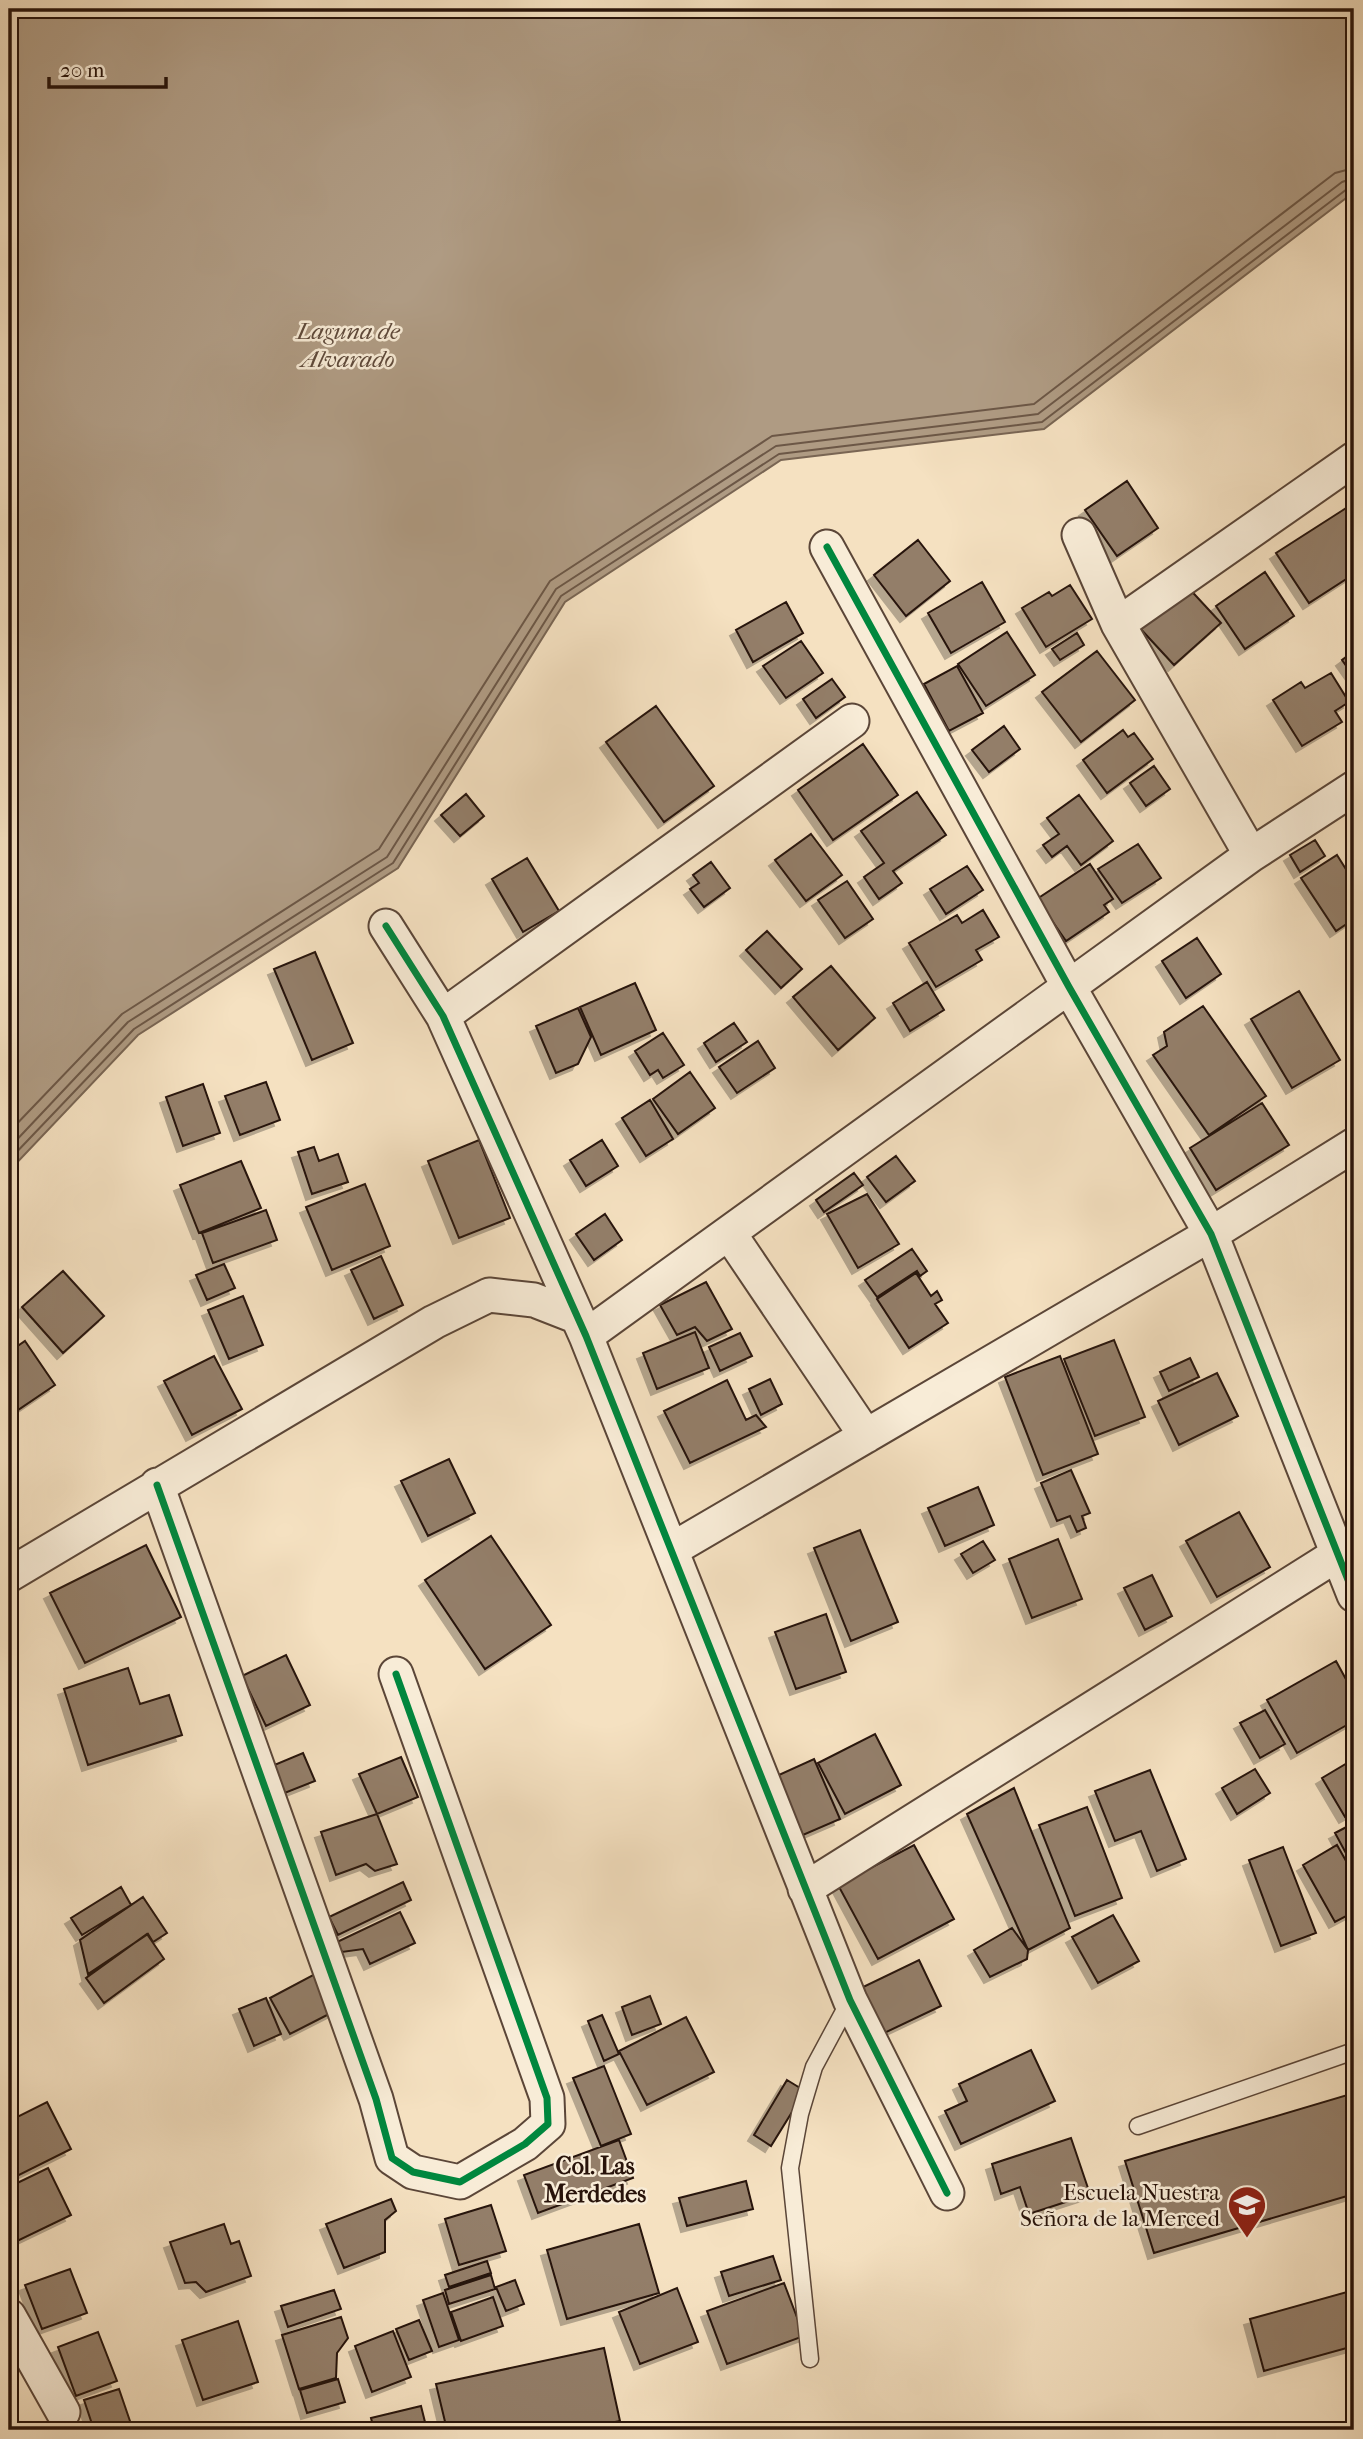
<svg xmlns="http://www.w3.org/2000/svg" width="1363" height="2439" font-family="'IM FELL French Canon',serif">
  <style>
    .water { fill: #af9b83; stroke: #796553; stroke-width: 2 }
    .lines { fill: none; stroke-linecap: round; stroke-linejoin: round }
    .shore { stroke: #6c5746; stroke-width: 2 }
    .building { fill: #937e69; stroke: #28130a; stroke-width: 2; filter: url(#shadow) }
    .lane-casing { stroke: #5b4638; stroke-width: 19 }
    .street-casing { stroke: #5b4638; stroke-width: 37 }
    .lane { stroke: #f8ecd7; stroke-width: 16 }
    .street { stroke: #f8ecd7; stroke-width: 33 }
    .cycleway-casing { stroke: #f8ecd7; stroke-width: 11 }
    .cycleway { stroke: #00873e; stroke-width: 7 }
    .labels { text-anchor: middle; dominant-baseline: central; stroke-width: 5; stroke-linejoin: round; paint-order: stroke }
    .poi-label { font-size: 23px; fill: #28130a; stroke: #f8ecd7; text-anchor: end }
    .water-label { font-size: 24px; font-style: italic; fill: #5e493a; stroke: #f8ecd7 }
    .neighbourhood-label { font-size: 24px; font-weight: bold; fill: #28130a; stroke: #f8ecd7 }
  </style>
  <defs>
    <filter id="shadow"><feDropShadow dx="-6" dy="6" stdDeviation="0" flood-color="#0004"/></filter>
  </defs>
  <rect width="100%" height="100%" fill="#f5e1c1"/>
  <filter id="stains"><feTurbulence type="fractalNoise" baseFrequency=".00286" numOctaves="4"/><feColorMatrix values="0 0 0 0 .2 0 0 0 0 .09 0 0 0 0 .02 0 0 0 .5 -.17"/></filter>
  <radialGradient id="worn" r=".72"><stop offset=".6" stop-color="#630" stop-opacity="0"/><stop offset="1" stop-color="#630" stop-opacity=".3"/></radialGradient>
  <path class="water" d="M9,9h1345v183l-310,237 -263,31 -216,142 -167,266 -260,167 -129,136z"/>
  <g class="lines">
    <path class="shore" d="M9,1132l113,-118 257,-165 171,-268 222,-145 262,-32 301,-231 19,-5
      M9,1148l119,-126 259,-165 169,-268 220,-143 262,-32 304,-232 12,-4
      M9,1160l125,-131 259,-166 168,-267 218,-142 263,-32 305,-233 7,-2"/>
  </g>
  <path class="building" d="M1127,481l31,47 -41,28 -32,-46z
    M1354,503v71l-45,29 -33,-50z
    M918,540l32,41 -44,35 -32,-41z
    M1265,572l29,44 -49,33 -29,-43z
    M982,582l23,40 -54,31 -23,-40z
    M1184,583l37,40 -47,42 -37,-40z
    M1070,585l22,34 -46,28 -24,-39 27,-16 3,4z
    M786,602l17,31 -50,29 -17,-32z
    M1007,632l28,43 -49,31 -28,-42z
    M1077,633l7,12 -24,15 -8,-11z
    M801,641l22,32 -37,25 -23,-32z
    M1097,651l38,49 -54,42 -39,-50z
    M1354,651v26l-12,-17z
    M957,666l26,47 -34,18 -25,-47z
    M1331,673l18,29 -14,9 7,11 -40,24 -29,-46 28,-18 4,6z
    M832,679l13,18 -29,21 -13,-19z
    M656,706l58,80 -50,36 -58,-80z
    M1004,726l16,23 -31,23 -17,-22z
    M1123,730l5,7 6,-4 19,26 -46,34 -24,-33z
    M863,744l35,51 -65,45 -35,-50z
    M1154,766l16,23 -24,17 -16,-23z
    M917,792l29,43 -53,36 9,12 -23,16 -15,-22 20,-14 -23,-32z
    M466,794l18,22 -24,20 -19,-21z
    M1079,795l34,46 -32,24 -14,-19 -15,11 -9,-12 16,-11 -12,-16z
    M811,834l31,41 -36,26 -31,-41z
    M1315,840l10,16 -25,16 -10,-17z
    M1138,844l23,34 -39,25 -24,-34z
    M1337,855l17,27v37l-18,12 -35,-53z
    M527,858l32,53 -36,21 -31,-53z
    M711,862l19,26 -26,19 -14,-18 9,-6 -6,-8z
    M1090,864l23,35 -9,6 5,7 -43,29 -29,-42z
    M967,866l16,24 -37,24 -16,-25z
    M847,881l26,38 -28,19 -27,-38z
    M983,910l16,27 -23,13 6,10 -46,27 -27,-44 48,-28 5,8z
    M767,931l35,38 -21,19 -35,-38z
    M1197,938l24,36 -35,24 -24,-37z
    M315,952l38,91 -41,17 -38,-91z
    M831,966l44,52 -37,32 -45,-53z
    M927,982l17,28 -34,21 -17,-28z
    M635,983l21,47 -55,25 -21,-48z
    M1299,991l41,69 -48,28 -41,-69z
    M1203,1006l63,90 -57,39 -56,-80 14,-9 -3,-14z
    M578,1008l13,29 -13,27 -22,9 -20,-47z
    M734,1023l13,19 -31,20 -12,-19z
    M663,1033l21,32 -21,13 -5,-8 -8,5 -15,-24z
    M758,1041l17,27 -38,25 -18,-26z
    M690,1072l25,36 -37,26 -25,-35z
    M266,1082l14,38 -40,15 -15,-39z
    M203,1084l17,49 -37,13 -17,-49z
    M650,1100l23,39 -27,17 -24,-38z
    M1262,1103l27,42 -73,45 -26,-42z
    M479,1140l31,78 -51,20 -31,-77z
    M602,1140l16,26 -32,20 -16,-26z
    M314,1147l5,14 19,-7 10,28 -36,12 -14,-42z
    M896,1156l19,25 -29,21 -19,-25z
    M241,1161l20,47 -62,25 -19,-48z
    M854,1173l9,12 -39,27 -8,-12z
    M365,1184l25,62 -58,24 -26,-63z
    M867,1194l32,50 -41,24 -31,-54z
    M266,1210l11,30 -64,23 -11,-30z
    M605,1214l17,26 -28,20 -18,-26z
    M912,1249l15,22 -7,5 -3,-5 -40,26 -12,-17z
    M381,1256l22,49 -29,14 -23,-49z
    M224,1264l11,24 -28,12 -11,-25z
    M63,1271l41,45 -41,37 -41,-46z
    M916,1273l15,23 6,-5 5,9 -7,4 13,19 -39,25 -32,-49z
    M706,1282l26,47 -25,12 -12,-14 -18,8 -17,-30z
    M243,1296l20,49 -34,14 -21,-49z
    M695,1332l14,36 -52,21 -14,-36z
    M740,1333l12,23 -32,15 -11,-24z
    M1114,1340l31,77 -50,19 -31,-77z
    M25,1341l30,44 -37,25 -9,-14v-44z
    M214,1356l28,53 -50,26 -28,-54z
    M1060,1356l38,98 -55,21 -38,-98z
    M1190,1358l9,19 -30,14 -9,-19z
    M1217,1373l21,43 -59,29 -21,-44z
    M770,1379l12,25 -21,11 -12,-26z
    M727,1380l19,40 10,-5 10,12 -76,36 -26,-52z
    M449,1459l26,54 -47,23 -27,-55z
    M1071,1470l19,43 -8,3 4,12 -9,4 -7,-16 -13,5 -16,-38z
    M978,1487l16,38 -49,21 -17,-38z
    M1239,1512l31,55 -53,30 -31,-56z
    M860,1530l38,92 -47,19 -37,-93z
    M491,1536l60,89 -66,44 -60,-89z
    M1058,1539l24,60 -50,19 -23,-59z
    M983,1541l12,19 -22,13 -12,-19z
    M146,1545l35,72 -96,46 -35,-70z
    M1152,1575l20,41 -27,14 -21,-42z
    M826,1614l20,58 -50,17 -21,-57z
    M286,1655l24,50 -44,21 -24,-50z
    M1336,1661l18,33v27l-57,32 -30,-53z
    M128,1668l12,36 29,-9 13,40 -94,30 -24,-76z
    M1265,1710l20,34 -25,14 -20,-35z
    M875,1734l26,51 -56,29 -27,-51z
    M303,1753l12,28 -43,17 -12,-27z
    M401,1757l17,40 -41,17 -18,-40z
    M814,1759l26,60 -44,19 -26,-59z
    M1354,1759v53l-9,5 -23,-39z
    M1255,1769l15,24 -33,21 -15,-26z
    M1150,1770l36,89 -29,12 -16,-40 -26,10 -20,-50z
    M1014,1788l56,140 -42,22 -61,-136z
    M1087,1807l35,91 -47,18 -36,-91z
    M377,1814l20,50 -22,7 -9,-7 -30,11 -15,-43z
    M1354,1823v45l-19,-35z
    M914,1845l40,74 -76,40 -40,-74z
    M1337,1845l17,30v37l-19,10 -32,-57z
    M1283,1847l33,86 -35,13 -32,-86z
    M403,1882l8,18 -73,35 -9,-18z
    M121,1887l10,18 -49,30 -11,-17z
    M143,1897l24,36 -14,9 -5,-8 -60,40 -8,-34z
    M400,1912l15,31 -45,21 -7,-15 -21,3 -5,-10z
    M1113,1915l26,46 -41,22 -26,-46z
    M1012,1928l16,22 -1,9 -37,18 -16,-27z
    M147,1934l17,25 -60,44 -18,-25z
    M919,1960l22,46 -61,29 -21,-46z
    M315,1974l20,37 -45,23 -20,-36z
    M650,1996l11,28 -29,11 -10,-28z
    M266,1998l15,36 -27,12 -15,-37z
    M602,2015l17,39 -15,7 -16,-40z
    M686,2017l28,55 -67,33 -28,-54z
    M1031,2050l24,51 -94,43 -16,-33 22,-10 -8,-17z
    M604,2066l27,68 -30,12 -28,-68z
    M787,2080l18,11 -34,55 -17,-11z
    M1354,2093v101l-200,59 -29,-92z
    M47,2102l24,47 -62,31v-59z
    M1071,2138l19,56 -61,20 -9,-27 -19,7 -9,-30z
    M619,2140l14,38 -95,35 -14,-38z
    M48,2168l23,47 -62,30v-58z
    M746,2181l7,28 -66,17 -8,-28z
    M391,2199l5,12 -11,9v32l-41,16 -18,-44z
    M491,2205l15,46 -47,14 -14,-46z
    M224,2224l7,20 8,-3 12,35 -45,16 -10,-10 -11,1 -15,-41z
    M639,2224l20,69 -92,26 -20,-69z
    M773,2256l8,24 -52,16 -8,-24z
    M487,2261l4,12 -42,14 -4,-12z
    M70,2269l17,44 -45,16 -17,-44z
    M491,2275l4,14 -46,15 -4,-14z
    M515,2280l9,24 -18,7 -10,-24z
    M784,2283l20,53 -77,28 -20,-53z
    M677,2288l21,54 -58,22 -21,-52z
    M334,2290l7,19 -53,18 -7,-21z
    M1354,2290v56l-90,25 -14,-52z
    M443,2293l16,47 -20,7 -16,-47z
    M493,2297l10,29 -42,15 -10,-29z
    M341,2317l7,21 -11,15 -1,25 -37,11 -17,-54z
    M419,2320l13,31 -23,9 -13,-31z
    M238,2321l20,61 -55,18 -21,-60z
    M393,2331l18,46 -39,15 -17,-46z
    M98,2332l19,49 -41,15 -18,-49z
    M604,2348l16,73 -44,9h-129l-11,-46z
    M338,2379l7,23 -38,11 -7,-23z
    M119,2389l12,35 -19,6h-18l-10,-30z
    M421,2406l6,24h-53l-3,-12z
    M775,2423l27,1 -1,6h-26z"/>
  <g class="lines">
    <g class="lane-casing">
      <path id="lane" d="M1138,2126l216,-75
        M810,2359l-20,-191 10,-54 14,-47 36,-67"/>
    </g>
    <g class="street-casing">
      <path id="street" d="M1079,535l39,89 133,231
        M827,547l242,440 142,247 143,361
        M1118,624l236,-165
        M386,926l57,90 143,320 264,664 97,193
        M443,1016l409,-295
        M729,1233l137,203
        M586,1336l665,-481 103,-67
        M157,1485l219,614 16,59 21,14 47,10 65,-38 23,-20 -1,-26 -151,-424
        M671,1550l540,-316 143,-89
        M9,1575l425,-253 55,-27 45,5 41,16
        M805,1889l549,-345
        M9,2316l54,96"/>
    </g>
    <use href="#lane" class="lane"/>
    <use href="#street" class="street"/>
    <g class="cycleway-casing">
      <path id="cycleway" d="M827,547l242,440 142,247 143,361
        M386,926l57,90 143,320 264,664 97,193
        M157,1485l219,614 16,59 21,14 47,10 65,-38 23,-20 -1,-26 -151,-424"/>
    </g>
    <use href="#cycleway" class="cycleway"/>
  </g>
  <defs>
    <g id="school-pin" transform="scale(2.0125)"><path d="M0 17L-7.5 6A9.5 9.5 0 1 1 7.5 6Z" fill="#8f2418" stroke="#f8ecd7"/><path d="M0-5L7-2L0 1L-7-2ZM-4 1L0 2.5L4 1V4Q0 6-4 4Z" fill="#fff"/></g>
  </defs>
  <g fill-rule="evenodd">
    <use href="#school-pin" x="1247" y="2205"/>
  </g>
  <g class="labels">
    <g class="poi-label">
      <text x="1220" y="2192">Escuela Nuestra<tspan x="1220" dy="26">Señora de la Merced</tspan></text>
    </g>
    <g class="water-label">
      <text x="348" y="331">Laguna de<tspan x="348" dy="28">Alvarado</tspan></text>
    </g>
    <g class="neighbourhood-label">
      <text x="595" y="2166">Col. Las<tspan x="595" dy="28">Merdedes</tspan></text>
    </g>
  </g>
  <rect width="1363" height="2439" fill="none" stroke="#f5e1c1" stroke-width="35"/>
  <rect x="10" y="10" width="1342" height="2418" fill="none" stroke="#28130a" stroke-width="3.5"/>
  <rect x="18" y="18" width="1328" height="2404" fill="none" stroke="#28130a" stroke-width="2"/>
  <path d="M49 77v10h117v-10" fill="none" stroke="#28130a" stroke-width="3.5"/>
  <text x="60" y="77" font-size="21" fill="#28130a" stroke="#f8ecd7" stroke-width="5" paint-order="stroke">20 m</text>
  <rect width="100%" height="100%" filter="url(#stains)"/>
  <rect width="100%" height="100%" fill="url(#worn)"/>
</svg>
